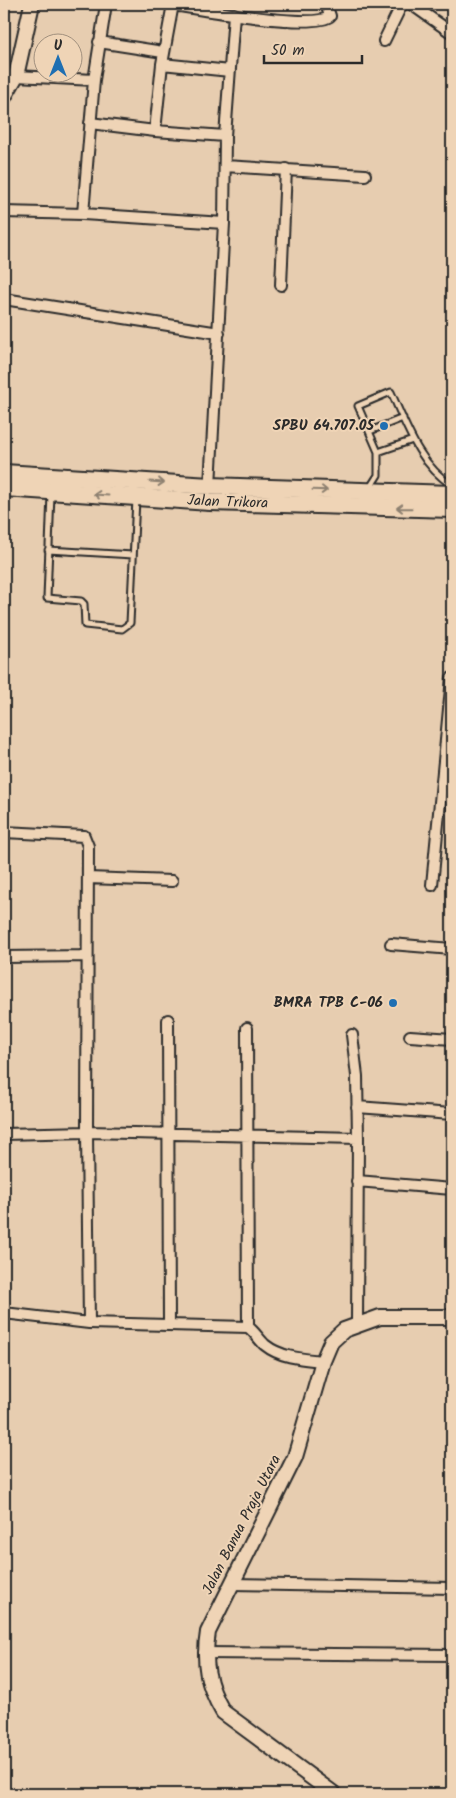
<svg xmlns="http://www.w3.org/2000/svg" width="456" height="1798" font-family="Kalam,sans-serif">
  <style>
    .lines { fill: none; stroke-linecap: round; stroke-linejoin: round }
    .lane-casing { stroke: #2b2b2b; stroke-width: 9 }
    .street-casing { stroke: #2b2b2b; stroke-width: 14 }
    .secondary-casing { stroke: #2b2b2b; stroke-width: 18 }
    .primary-casing { stroke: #2b2b2b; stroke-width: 20 }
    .lane { stroke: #efd4b6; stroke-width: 5 }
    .street { stroke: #efd4b6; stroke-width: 10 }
    .secondary { stroke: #efd4b6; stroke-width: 14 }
    .primary { stroke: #efd4b6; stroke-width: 16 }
    .oneway { stroke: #8d8070 }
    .poi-dot { fill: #1f6fb2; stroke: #efd4b6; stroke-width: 2 }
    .labels { text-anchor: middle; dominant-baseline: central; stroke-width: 4; stroke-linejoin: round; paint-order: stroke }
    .poi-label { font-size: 15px; font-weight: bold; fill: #2b2b2b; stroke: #efd4b6; text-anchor: end }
    .street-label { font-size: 15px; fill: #2b2b2b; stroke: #efd4b6 }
  </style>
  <rect width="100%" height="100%" fill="#e7cdb0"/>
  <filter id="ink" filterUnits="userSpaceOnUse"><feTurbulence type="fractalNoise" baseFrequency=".02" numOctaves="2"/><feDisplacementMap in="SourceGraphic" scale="10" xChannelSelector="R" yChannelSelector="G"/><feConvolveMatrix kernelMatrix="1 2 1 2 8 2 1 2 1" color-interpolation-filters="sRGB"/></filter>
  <g filter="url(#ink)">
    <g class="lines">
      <g class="lane-casing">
        <path id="lane" d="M370,431l33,-13
          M378,452l35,-12
          M369,489l9,-14v-23l-20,-46 33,-14c15,33 29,74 61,93
          M51,494l-4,104 34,3 3,3 1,21 37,4 8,-6 6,-124
          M48,550l85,5"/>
      </g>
      <g class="street-casing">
        <path id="street" d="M411,4l41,29
          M173,5c25,4 142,25 157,11l-4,-12
          M384,41l18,-37
          M99,42l64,10
          M162,64l68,7
          M16,76l78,4
          M90,123l65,8 70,5 -1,87 -14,263
          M155,131l7,-67 11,-60
          M225,136l9,-122
          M225,166l140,9
          M4,212l79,2 141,9
          M83,214l11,-134 12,-76
          M281,285l5,-116
          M4,299l215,34
          M4,832l80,4 4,10 -1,286 2,191
          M88,878l84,3
          M432,885l20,-207
          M391,944l61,5
          M4,957l83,-1
          M168,1020l1,305
          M247,1028l1,299
          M352,1035l5,41 1,62 -1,186
          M410,1036l42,3
          M357,1107l95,7
          M4,1134l83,-2 271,6
          M357,1181l95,8
          M4,1313l85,10 159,4c7,5 11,13 17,18 16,13 39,14 58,16
          M231,1584l221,4
          M204,1653l248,2"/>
      </g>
      <g class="secondary-casing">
        <path id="secondary" d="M4,97l12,-21 16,-72
          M334,1794l-111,-82c-16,-27 -20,-50 -15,-80l87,-175 28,-96 8,-19 13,-12 36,-13h72"/>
      </g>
      <g class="primary-casing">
        <g id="primary">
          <path d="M4,473l206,13 242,8"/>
          <path id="s1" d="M4,488l206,14 242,7"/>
        </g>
      </g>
      <use href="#lane" class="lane"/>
      <use href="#street" class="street"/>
      <use href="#secondary" class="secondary"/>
      <use href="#primary" class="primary"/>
    </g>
    <defs><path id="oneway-shaft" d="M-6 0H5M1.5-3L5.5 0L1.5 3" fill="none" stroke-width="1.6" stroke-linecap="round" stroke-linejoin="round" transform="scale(1.25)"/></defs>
    <g class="oneway">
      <use href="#oneway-shaft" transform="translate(157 482) rotate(4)"/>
      <use href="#oneway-shaft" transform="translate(320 490) rotate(2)"/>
      <use href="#oneway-shaft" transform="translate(101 495) rotate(-176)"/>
      <use href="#oneway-shaft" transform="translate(404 508) rotate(-179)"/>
    </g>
  </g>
  <g class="poi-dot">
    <circle cx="384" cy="426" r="5"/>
    <circle cx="393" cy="1003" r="5"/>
  </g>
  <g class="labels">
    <g class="poi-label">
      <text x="374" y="426">SPBU 64.707.05</text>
      <text x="383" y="1003">BMRA TPB C-06</text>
    </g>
    <g class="street-label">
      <text stroke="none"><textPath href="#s1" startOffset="224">Jalan Trikora</textPath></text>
      <text transform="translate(242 1525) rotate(-63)">Jalan Banua Praja Utara</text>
    </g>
  </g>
  <rect width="456" height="1798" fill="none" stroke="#efd4b6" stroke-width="20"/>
  <rect x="10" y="10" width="436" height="1778" fill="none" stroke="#2b2b2b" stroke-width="2" filter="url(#ink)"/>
  <g transform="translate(58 58)"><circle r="24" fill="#efd4b6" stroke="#a1907e"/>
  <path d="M0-4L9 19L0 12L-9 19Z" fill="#1f6fb2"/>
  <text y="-8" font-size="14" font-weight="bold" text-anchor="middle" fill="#2b2b2b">U</text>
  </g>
  <path d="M264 55v8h98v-8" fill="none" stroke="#2b2b2b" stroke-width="2.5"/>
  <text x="271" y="55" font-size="15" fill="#2b2b2b" stroke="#efd4b6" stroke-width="4" paint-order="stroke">50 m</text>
</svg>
